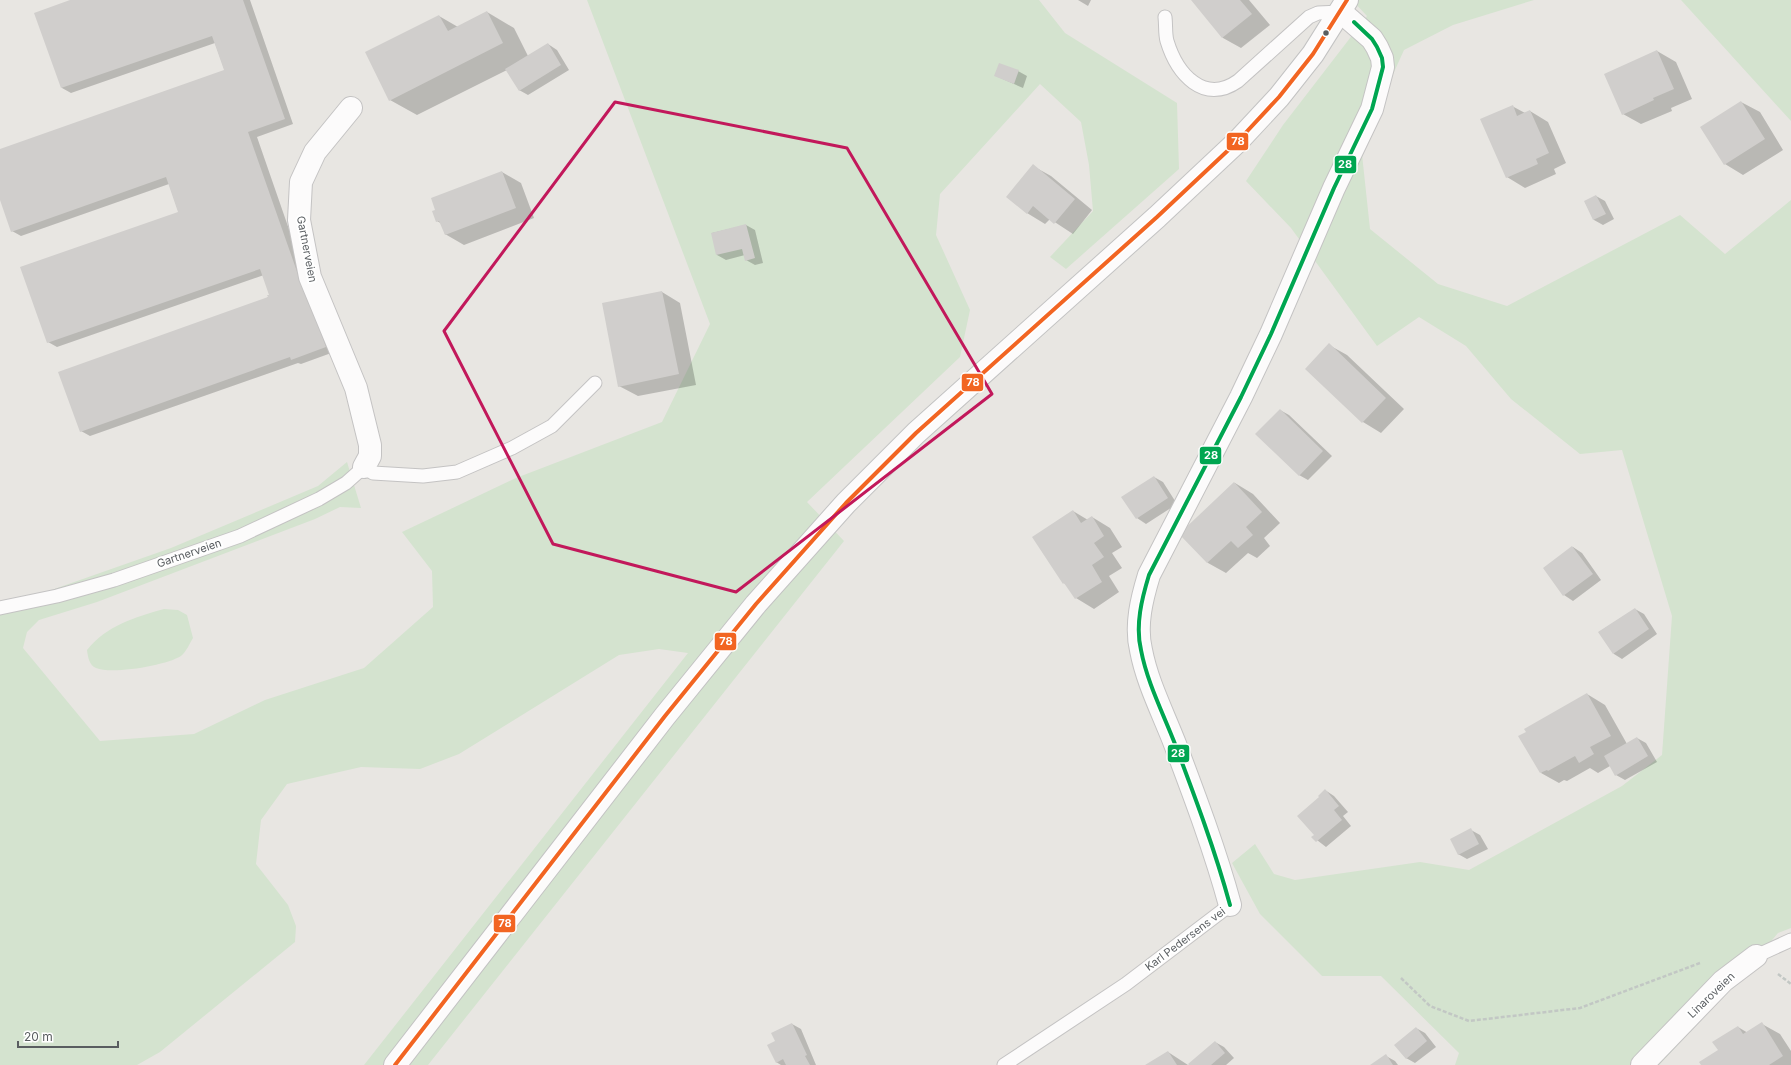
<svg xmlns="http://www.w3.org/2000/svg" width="1791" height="1065" font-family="Inter,sans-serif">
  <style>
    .green { fill: #d4e3cf }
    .shadow { fill: #0003 }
    .building { fill: #d0cecc }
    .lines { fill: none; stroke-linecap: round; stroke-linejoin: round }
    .lane-casing { stroke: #c4c3c3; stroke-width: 15 }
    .street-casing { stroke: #c4c3c3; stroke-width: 24 }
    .secondary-casing { stroke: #c3c3c3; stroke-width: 24 }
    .path { stroke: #c2c7c4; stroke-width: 2.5; stroke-dasharray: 4 2; stroke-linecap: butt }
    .lane { stroke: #fcfbfb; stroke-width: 13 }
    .street { stroke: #fcfbfb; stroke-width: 22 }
    .secondary { stroke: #fcfbfb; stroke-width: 22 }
    .bus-1-casing { stroke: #fff; stroke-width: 7 }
    .bus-2-casing { stroke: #fff; stroke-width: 7 }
    .bus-1 { stroke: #00a651; stroke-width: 4 }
    .bus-2 { stroke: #f26522; stroke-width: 4 }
    .marked { fill: none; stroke: #c2185b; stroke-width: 3; stroke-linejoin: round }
    .bus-dot { fill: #595d60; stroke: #fff; stroke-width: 1.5 }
    .labels { text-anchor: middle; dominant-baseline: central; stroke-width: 4; stroke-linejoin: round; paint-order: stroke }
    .street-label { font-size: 11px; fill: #595d60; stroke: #fff }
    .line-badge { stroke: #fff; stroke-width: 1.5 }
    .badge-label { font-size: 11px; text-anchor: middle; font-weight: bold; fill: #fff }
  </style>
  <rect width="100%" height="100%" fill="#e8e6e2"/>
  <path class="green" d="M587,0h452l26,33 112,70 2,66 -113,100 -16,-12 43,-46 -4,-46 -8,-43 -41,-38 -100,110 -4,41 34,75 -10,47 -153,145 37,39 -416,524h-64l324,-412 -29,-4 -40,6 -160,99 -39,15 -59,-2 -74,17 -26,36 -5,44 32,41 8,21 -1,16 -135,110 -23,13h-137v-463l43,-9 128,-45 147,-62 29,-24 14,46 -21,-1 -25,12 -218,83 -58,18 -12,12 -4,16 77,93 94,-7 71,-34 99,-32 69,-61 -1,-36 -30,-39 114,-54 146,-56 48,-98z
    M1352,0h182l-81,25 -49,25 -43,95 9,84 68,55 69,22 173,-91 45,39 66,-54v728l-13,5 -42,50 -77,82h-204l4,-12 -78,-77h-59l-62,-62 -28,-51 23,-19 19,30 21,6 125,-18 49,8 153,-84 40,-31 10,-139 -50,-166 -42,4 -69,-55 -45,-53 -47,-29 -42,29 -86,-118 -45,-47 37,-56 84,-109z
    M1681,0h110v121z
    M164,609l14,1 9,5 6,23c-3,5 -7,14 -12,18 -14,9 -69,19 -85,12 -7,-3 -8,-11 -9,-18 19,-24 48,-33 77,-41z"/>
  <path class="shadow" d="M73,0h177l43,124 -36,13 52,150 25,65 -33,12 -3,-1 -208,73 -9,-5 190,-136 -7,-20 -207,72 -9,-5 131,-129 -10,-29 -148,52 -9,-5 -12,-34v-47l225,-79 -10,-28 -144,50 -9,-5z
    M1078,0h13l-3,6z
    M1192,0h57l21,25 -29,23 -18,-10z
    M487,12l27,16 14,28 20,-12 9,6 12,20 -41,25 -9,-5 -12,-20 -90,45 -27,-15 49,-84 19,11z
    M1657,51l19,11 16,37 -21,9 1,3 -31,13 -18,-10z
    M1018,71l9,5 -4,12 -27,-12z
    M1741,102l19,10 23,38 -40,25 -18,-11z
    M1512,106l13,7 5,-2 18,11 18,41 -12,6 2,5 -31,14 -18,-11z
    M1033,166l18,10 41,34 -19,24 -23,-15 -5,5 -18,-11z
    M502,172l19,11 13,35 -70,27 -19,-11 -3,-10 -5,-3z
    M1596,196l9,5 9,18 -11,6 -9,-5 -9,-18z
    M746,225l9,5 8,33 -8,2 -9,-5 -1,-5 -19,5 -9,-5 -5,-22z
    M662,292l18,11 16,82 -58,11 -19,-10z
    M1329,345l18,10 57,54 -23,24 -18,-11 -57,-53z
    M1280,410l9,5 43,41 -24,24 -9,-5z
    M1154,477l9,5 14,22 -31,20 -9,-6z
    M1235,483l18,11 27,29 -16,15 6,8 -13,12 -9,-5 -22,20 -18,-10 -27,-29z
    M1073,511l15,9 4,-3 18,11 12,19 -10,6 10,15 -13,8 10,16 -25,17 -18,-11 -9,-13 -3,-2 -30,-46z
    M1573,547l9,6 19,27 -28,21 -9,-6 -20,-27z
    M1635,609l9,5 13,20 -35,25 -8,-5 -15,-22z
    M1587,694l18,11 22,39 10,-6 9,5 11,19 -32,18 -9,-5 -6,-9 -12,7 -8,-5 -23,13 -3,-1 -5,3 -18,-10z
    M1325,790l9,6 14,16 -5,4 8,10 -25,21 -13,-10 2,-1 6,-38z
    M1471,830l9,5 8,14 -21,10 -9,-5z
    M792,1024l9,5 15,36h-35l-5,-3v-21z
    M1762,1024l18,10 11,17v14h-89l17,-14 19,-24 10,6z
    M1416,1028l9,5 11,14 -21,16 -9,-5z
    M1215,1042l9,5 10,11 -8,7h-36z
    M1168,1052l20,13h-41z
    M1386,1056l9,5 3,4h-26z"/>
  <path class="building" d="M70,0h173l42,119 -37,13 53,151 2,-1 23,65 -35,13 -1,-3 -210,75 -22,-60 210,-75 -1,-2h2l-9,-26 -213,74 -27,-76 158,-55 -12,-35 -155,55 -11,-32v-51l224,-79 -12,-34 -151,52 -27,-75z
    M1191,0h49l12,14 -30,24z
    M487,11l16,32 -114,58 -24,-49 74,-37 9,16z
    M548,43l13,22 -42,26 -14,-22z
    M1657,50l17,39 -21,9 1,2 -32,15 -18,-41z
    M999,63l20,7 -5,14 -20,-8z
    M1741,101l24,38 -41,26 -24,-38z
    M1513,105l4,11 13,-6 19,43 -13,6 2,5 -32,14 -26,-59z
    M1033,164l42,35 -21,25 -21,-18 -6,8 -21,-17z
    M502,171l14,37 -71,27 -6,-14 -3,1 -4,-11 3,-1 -4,-12z
    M1596,195l10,19 -13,6 -9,-19z
    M746,224l9,34 -10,3 -3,-12 -26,6 -5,-22z
    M662,291l17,83 -61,13 -16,-84z
    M1329,343l57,55 -24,25 -57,-54z
    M1280,409l43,42 -24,25 -44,-42z
    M1154,476l14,22 -32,21 -15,-22z
    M1234,482l28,30 -16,15 7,8 -15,13 -7,-7 -24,22 -28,-29z
    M1073,510l8,13 11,-7 12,20 -10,7 10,14 -12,8 10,17 -27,17 -11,-16 -1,1 -31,-47z
    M1572,546l21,28 -30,22 -20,-28z
    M1635,608l14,21 -36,25 -15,-22z
    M1587,693l24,43 -21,11 4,7 -15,9 -4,-7 -27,15 -1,-1 -7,3 -22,-37 8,-4 -2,-3z
    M1637,737l11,19 -33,20 -11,-20z
    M1325,789l14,17 -5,4 8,10 -26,22 -5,-5 3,-2 -17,-19 22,-19 -1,-1z
    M1471,828l8,16 -21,11 -8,-16z
    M1762,1022l21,34 -14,9h-68l-2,-3 19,-12 -6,-8 26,-16 5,8z
    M792,1023l15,32 -2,1 5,9h-24l-3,-6 -7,4 -9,-18 8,-4 -4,-8z
    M1416,1027l11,14 -21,18 -12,-14z
    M1215,1041l10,12 -14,12h-22l-1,-1z
    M1168,1051l9,14h-32z
    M1386,1054l7,11h-23z"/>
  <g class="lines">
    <g class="lane-casing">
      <path id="lane" d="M1165,17c1,8 0,17 2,24 10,33 37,64 71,40l71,-64 9,-4 23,-1
        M0,608l57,-12 57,-16 126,-44 79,-37 27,-16 18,-16 9,6 50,3 34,-4 55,-24 40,-22 43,-43
        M1756,956l35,-16
        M1004,1065l122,-81 104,-79"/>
    </g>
    <g class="street-casing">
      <path id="street" d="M351,108l-36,44 -14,30 -2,38 11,57 46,111 14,57v11l-6,11
        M1230,905c-15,-55 -35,-108 -55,-161 -12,-31 -28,-62 -34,-94 -6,-25 1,-52 8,-75l92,-178 30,-63 63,-146 38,-79 11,-42 -1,-9 -5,-11 -5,-8 -31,-27
        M1642,1065l81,-84 33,-25"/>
    </g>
    <g class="secondary-casing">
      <path id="secondary" d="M395,1065l270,-349 91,-112 90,-101 70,-70 241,-216 81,-76 41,-44 34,-43 34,-54"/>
    </g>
    <path class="path" d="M1778,974l13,10
      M1401,978l29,28 39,15 111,-13 120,-45"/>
    <use href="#lane" class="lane"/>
    <use href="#street" class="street"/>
    <use href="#secondary" class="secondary"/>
    <g class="bus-1-casing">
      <path id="bus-1" d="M1230,905c-15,-55 -35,-108 -55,-161 -12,-31 -28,-62 -34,-94 -6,-25 1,-52 8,-75l92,-178 30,-63 63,-146 38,-79 11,-42 -1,-9 -5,-11 -5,-8 -18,-17"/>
    </g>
    <g class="bus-2-casing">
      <path id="bus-2" d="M395,1065l270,-349 91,-112 90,-101 70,-70 241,-216 81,-76 41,-44 34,-43 34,-54"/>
    </g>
    <use href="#bus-1" class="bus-1"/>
    <use href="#bus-2" class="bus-2"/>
  </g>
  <path class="marked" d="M615,102l232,46 145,246 -256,198 -183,-48 -109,-213z"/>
  <circle class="bus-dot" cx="1326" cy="33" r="3.5"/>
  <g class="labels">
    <g class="street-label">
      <text transform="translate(307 249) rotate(79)">Gartnerveien</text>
      <text transform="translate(189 553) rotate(-19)">Gartnerveien</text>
      <text transform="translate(1185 939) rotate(-37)">Karl Pedersens vei</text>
      <text transform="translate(1711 995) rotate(-44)">Linaroveien</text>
    </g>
  </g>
  <g class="line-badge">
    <rect x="1226" y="132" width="23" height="19" rx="4" fill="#f26522"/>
    <rect x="1334" y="155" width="23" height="19" rx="4" fill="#00a651"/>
    <rect x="961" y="373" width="23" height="19" rx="4" fill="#f26522"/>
    <rect x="1199" y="446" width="23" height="19" rx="4" fill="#00a651"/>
    <rect x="714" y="632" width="23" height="19" rx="4" fill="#f26522"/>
    <rect x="1167" y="744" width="23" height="19" rx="4" fill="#00a651"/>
    <rect x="493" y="914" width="23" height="19" rx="4" fill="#f26522"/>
  </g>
  <g class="badge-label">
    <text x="1238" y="145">78</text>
    <text x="1345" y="168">28</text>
    <text x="973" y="386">78</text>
    <text x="1211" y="459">28</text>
    <text x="726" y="645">78</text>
    <text x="1178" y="757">28</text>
    <text x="505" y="927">78</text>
  </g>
  <path d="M18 1041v6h100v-6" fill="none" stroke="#595d60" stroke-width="2"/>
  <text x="24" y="1041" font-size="12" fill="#595d60" stroke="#ffffff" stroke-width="3" paint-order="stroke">20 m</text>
</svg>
